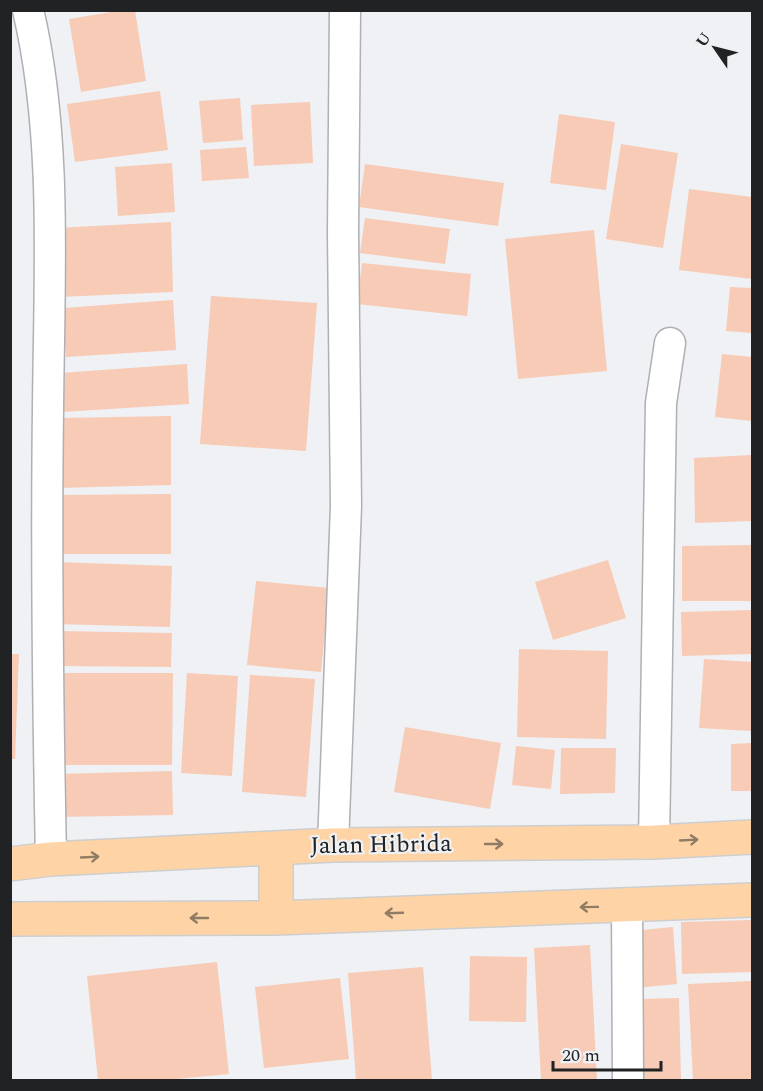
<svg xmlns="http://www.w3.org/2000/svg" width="763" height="1091" font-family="Spectral,serif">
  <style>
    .building { fill: #f7cbb5 }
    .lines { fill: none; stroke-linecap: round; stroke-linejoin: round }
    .minor-casing { stroke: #aeb0b3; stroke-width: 33 }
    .primary-casing { stroke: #cececf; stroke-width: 36 }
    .minor { stroke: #fff; stroke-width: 30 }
    .primary { stroke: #fed4a6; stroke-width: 33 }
    .oneway { stroke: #907b64 }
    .labels { text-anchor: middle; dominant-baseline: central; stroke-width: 4.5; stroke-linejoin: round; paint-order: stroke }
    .street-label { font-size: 24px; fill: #212223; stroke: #eff1f4 }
  </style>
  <rect width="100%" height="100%" fill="#eff1f4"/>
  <path class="building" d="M124,10h11l11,71 -65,11 -12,-73z
    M160,91l8,59 -93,12 -8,-58z
    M240,98l3,42 -40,3 -4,-42z
    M310,102l3,61 -59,3 -3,-61z
    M559,114l56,8 -9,68 -56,-7z
    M621,144l57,9 -15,95 -57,-9z
    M246,147l3,31 -47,3 -2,-31z
    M172,163l3,49 -57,4 -3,-49z
    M365,164l139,19 -6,43 -139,-19z
    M689,189l63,8v82l-73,-9z
    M365,218l85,11 -5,35 -85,-11z
    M171,222l2,70 -114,5 -3,-69z
    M594,230l13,141 -89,8 -13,-140z
    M362,263l109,11 -4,42 -110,-12z
    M730,287l22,1v45l-26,-2z
    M211,296l106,7 -11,148 -106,-7z
    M173,300l3,50 -110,7 -3,-49z
    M722,354l30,3v64l-37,-4z
    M187,364l2,40 -127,8 -2,-39z
    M171,416v69l-111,3 -1,-70z
    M752,455v66l-57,2 -1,-65z
    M171,494v60h-110v-59z
    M752,545v56h-70v-55z
    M608,560l18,58 -73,22 -18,-58z
    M56,562l116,4 -2,61 -116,-3z
    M256,581l73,7 -8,84 -74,-7z
    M752,610v44l-70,2 -1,-44z
    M57,631l115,2 -1,34 -115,-1z
    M519,649l89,2 -2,88 -89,-2z
    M10,654h9l-4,105h-5z
    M704,659l48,3v69l-53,-3z
    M55,673h118l-1,92h-117z
    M187,673l51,3 -6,100 -51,-3z
    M250,675l65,4 -9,118 -64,-5z
    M405,727l96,16 -11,66 -96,-17z
    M752,743v48h-21v-47z
    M516,746l39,4 -4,39 -39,-4z
    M561,748h55l-1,45 -55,1z
    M172,771l1,44 -116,2 -1,-43z
    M751,920l1,52 -70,2 -1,-52z
    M673,927l4,57 -42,4 -3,-57z
    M590,945l7,135h-56l-7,-132z
    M470,956l57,1 -1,65 -57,-1z
    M217,962l12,112 -62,6h-69l-11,-104z
    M423,967l9,113h-76l-8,-107z
    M340,978l9,81 -85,9 -9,-81z
    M752,981v99h-59l-5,-96z
    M679,998l2,82h-42l-2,-81z"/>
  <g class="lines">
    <g class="minor-casing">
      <path id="minor" d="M28,10c30,126 21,270 20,399 -2,150 0,300 3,450
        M654,842l7,-439 9,-60
        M333,845l13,-339 -3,-274 2,-222
        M627,907l1,173"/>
    </g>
    <g class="primary-casing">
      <path id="primary" d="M276,849v69
        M10,864l41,-5 282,-14 321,-3 98,-5
        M10,919l266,-1 476,-18"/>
    </g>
    <use href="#minor" class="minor"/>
    <use href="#primary" class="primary"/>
  </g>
  <defs><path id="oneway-shaft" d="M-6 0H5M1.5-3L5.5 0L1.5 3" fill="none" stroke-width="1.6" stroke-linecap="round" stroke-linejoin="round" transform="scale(1.5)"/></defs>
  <g class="oneway">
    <use href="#oneway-shaft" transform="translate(689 840) rotate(-3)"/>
    <use href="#oneway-shaft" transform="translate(494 844)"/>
    <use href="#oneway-shaft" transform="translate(90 857) rotate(-3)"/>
    <use href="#oneway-shaft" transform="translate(589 907) rotate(179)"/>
    <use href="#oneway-shaft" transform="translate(394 913) rotate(178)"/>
    <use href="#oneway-shaft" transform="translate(199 918) rotate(180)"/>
  </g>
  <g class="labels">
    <g class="street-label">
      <text transform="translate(381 845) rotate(-1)">Jalan Hibrida</text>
    </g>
  </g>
  <rect width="763" height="1091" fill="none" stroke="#212223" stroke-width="24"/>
  <g transform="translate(715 48) rotate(305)" stroke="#eff1f4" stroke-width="4.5" paint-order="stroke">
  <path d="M0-4.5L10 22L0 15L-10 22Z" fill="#212223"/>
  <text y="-9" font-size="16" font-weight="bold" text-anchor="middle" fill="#212223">U</text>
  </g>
  <path d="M553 1061v9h108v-9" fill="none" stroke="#212223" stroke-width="3"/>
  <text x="562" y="1061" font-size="18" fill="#212223" stroke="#eff1f4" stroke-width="4.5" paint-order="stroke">20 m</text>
</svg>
